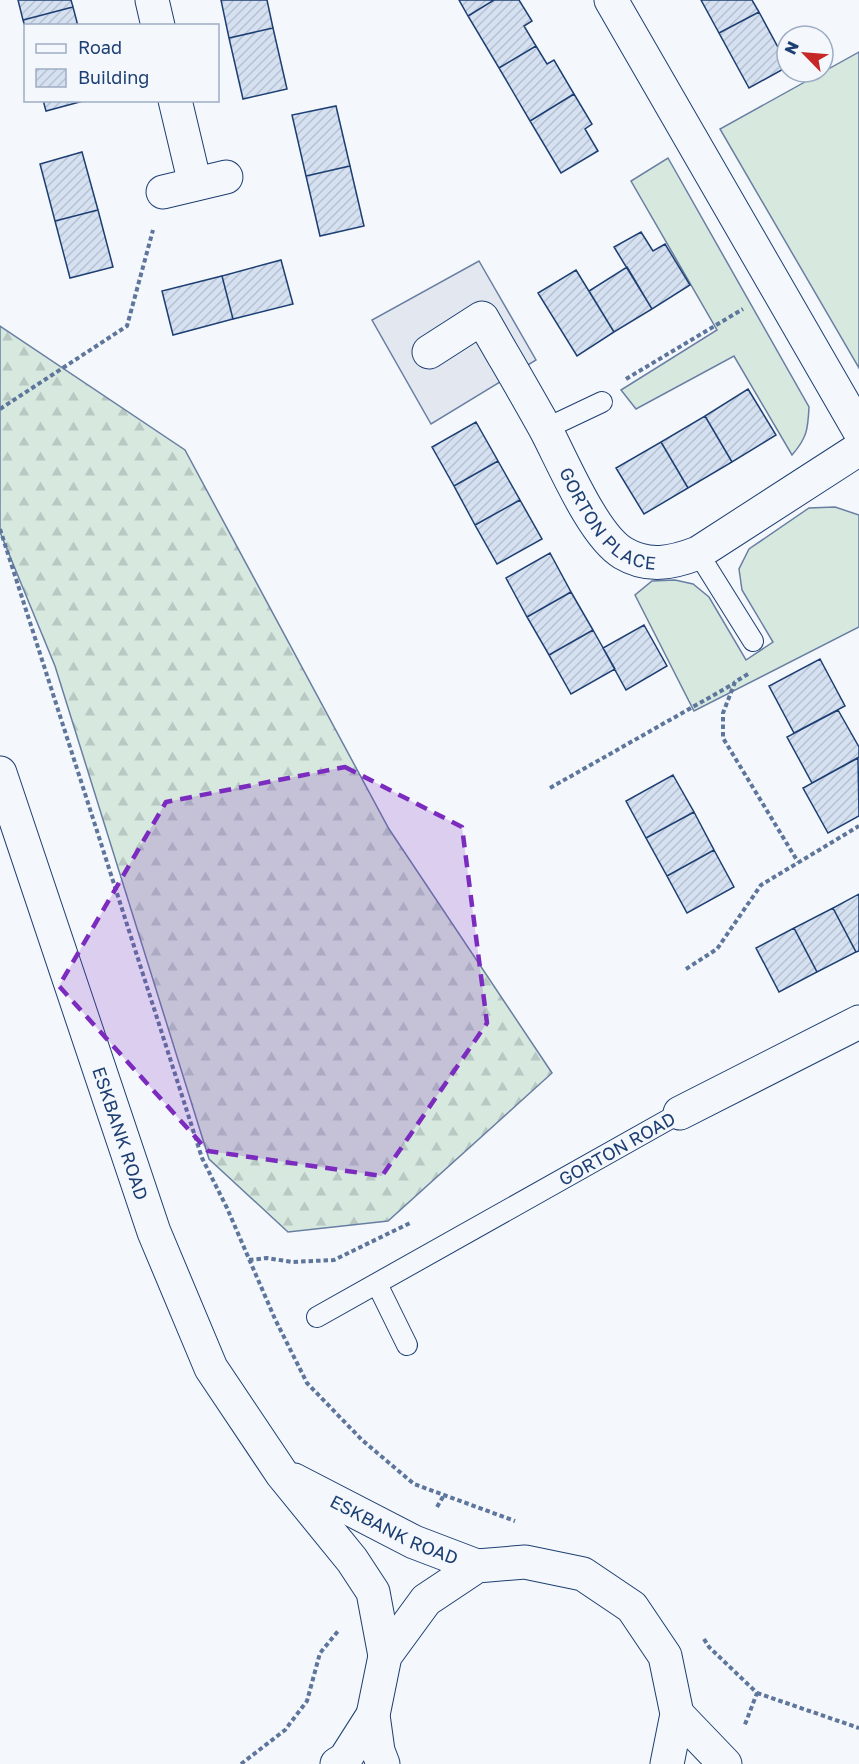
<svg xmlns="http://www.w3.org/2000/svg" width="859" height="1764" font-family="'Golos Text',sans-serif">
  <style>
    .grass { fill: #d7e8df; stroke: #687fa3; stroke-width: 1.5 }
    .forest { fill: url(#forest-firs); stroke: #687fa3; stroke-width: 1.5 }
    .parking { fill: #e3e8f0; stroke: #687fa3; stroke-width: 1.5 }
    .building { fill: url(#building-hatch); stroke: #1d3f73; stroke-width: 1.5 }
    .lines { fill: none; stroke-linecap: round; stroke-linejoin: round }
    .lane-casing { stroke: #1d3f73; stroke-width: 22 }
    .street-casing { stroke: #1d3f73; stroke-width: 35 }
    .secondary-casing { stroke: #1d3f73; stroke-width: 35 }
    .primary-casing { stroke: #1d3f73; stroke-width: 35 }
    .path { stroke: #5e769c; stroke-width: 4; stroke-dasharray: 4.5 3; stroke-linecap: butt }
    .lane { stroke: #f4f7fb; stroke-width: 20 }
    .street { stroke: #f4f7fb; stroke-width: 33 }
    .secondary { stroke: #f4f7fb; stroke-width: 33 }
    .primary { stroke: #f4f7fb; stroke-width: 33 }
    .marked { fill: #7b2cbf; fill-opacity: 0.2; stroke: #7b2cbf; stroke-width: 4.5; stroke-dasharray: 12 8; stroke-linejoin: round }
    .labels { text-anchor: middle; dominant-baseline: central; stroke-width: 4.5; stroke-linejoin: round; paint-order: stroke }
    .street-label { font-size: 18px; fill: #1d3f73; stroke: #f4f7fb }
  </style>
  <defs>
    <pattern id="forest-firs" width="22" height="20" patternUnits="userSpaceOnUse" patternTransform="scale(1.5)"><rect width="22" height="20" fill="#d7e8df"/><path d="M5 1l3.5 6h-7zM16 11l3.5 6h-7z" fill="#b8c8c3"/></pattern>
    <pattern id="building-hatch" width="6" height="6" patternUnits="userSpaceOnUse" patternTransform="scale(1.5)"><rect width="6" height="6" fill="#d5e0f0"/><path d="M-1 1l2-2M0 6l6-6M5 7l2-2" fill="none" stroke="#b6c1d1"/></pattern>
  </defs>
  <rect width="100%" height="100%" fill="#f4f7fb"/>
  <path class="grass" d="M859,52v316l-139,-239z
    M668,158l141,249c-1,22 -2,31 -17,48l-58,-99 -98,53 -15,-19 96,-60 -86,-149z
    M835,507l24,8v112l-165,84 -59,-116 17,-14 23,-1 18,4 16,13 37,63 27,-18 -31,-52 -3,-21 10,-20 60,-41z"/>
  <path class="forest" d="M0,326l185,124 204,379 163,244 -164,148 -100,11 -79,-73 -154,-493 -55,-134z"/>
  <path class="parking" d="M479,261l57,99 -105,64 -59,-104z"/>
  <path class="building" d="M18,0h53l2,7 -50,13z
    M221,0h46l6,28 -44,10z
    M459,0h35l-26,16z
    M494,0h25l13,21 -8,5 12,20 -37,22 -31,-52z
    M701,0h51l7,12 -40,21z
    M73,7l5,19h-52v4l-3,-10z
    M759,12l28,52v3l-38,21 -30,-55z
    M273,28l14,61 -44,10 -14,-61z
    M536,46l11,18 7,-4 20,34 -44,27 -31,-53z
    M574,94l18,30 -7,5 13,22 -37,22 -31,-52z
    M43,100h44l-41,11z
    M336,106l14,60 -44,10 -14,-61z
    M82,152l16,58 -43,11 -15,-57z
    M350,166l14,60 -44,10 -14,-60z
    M98,210l15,57 -43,11 -15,-57z
    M641,232l12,19 12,-7 25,41 -38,24 -38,-62z
    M281,260l12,44 -60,15 -11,-43z
    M627,267l25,42 -38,23 -25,-41z
    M576,270l38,62 -37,24 -39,-63z
    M222,276l11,43 -60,16 -11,-44z
    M748,389l28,46 -44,27 -27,-46z
    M705,416l27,46 -44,26 -27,-46z
    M476,422l22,39 -44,25 -22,-39z
    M661,442l27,46 -44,26 -28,-46z
    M498,461l22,39 -45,25 -21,-39z
    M520,500l22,39 -45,25 -22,-39z
    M550,553l21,39 -44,25 -21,-39z
    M571,592l22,38 -44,25 -22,-38z
    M644,625l23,41 -41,24 -23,-42z
    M593,630l22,39 -44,25 -22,-39z
    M820,659l25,47 -51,27 -25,-47z
    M838,710l21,37v10l-47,26 -25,-46z
    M858,758l1,58 -31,17 -25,-45z
    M673,775l21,37 -48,26 -20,-37z
    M694,812l20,38 -47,26 -21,-38z
    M714,850l20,37 -47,26 -20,-37z
    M859,894v57l-3,1 -23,-44z
    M833,908l23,44 -39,20 -23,-44z
    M794,928l23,44 -38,20 -23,-44z"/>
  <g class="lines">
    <g class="lane-casing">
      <g id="lane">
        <path d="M545,429l57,-27"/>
        <path d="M698,553l55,88"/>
        <path d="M377,1284l30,61"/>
        <path id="s1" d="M317,1317l363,-204"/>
      </g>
    </g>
    <g class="street-casing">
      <g id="street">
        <path d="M152,0l6,26"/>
        <path d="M611,0l248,430"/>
        <path d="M175,100l20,84"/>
        <path d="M163,192l63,-15"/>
        <path id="s2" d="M429,352l53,-34c21,37 43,74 64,112 17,32 47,105 77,123 25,15 49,10 75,0l161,-104"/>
        <path d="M680,1113l179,-91"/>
      </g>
    </g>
    <g class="secondary-casing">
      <path id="secondary" d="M677,1714l48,50
        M337,1764l8,-5 28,-44"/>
    </g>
    <g class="primary-casing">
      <g id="primary">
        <path id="s3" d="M0,773l154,459 57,136 71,106 70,86 21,32 12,64"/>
        <path id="s4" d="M294,1480l120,62 63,24"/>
        <path d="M383,1764l-5,-13 -5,-36 12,-59 41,-56 51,-34 48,-4 58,12 49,33 33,49 12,58 -10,50"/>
      </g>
    </g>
    <path class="path" d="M626,379l117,-70
      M0,409l127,-83 26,-96
      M0,529l202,629 25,50 48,111 32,64 55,57 52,44 101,37
      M748,674l-13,8 -12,31v25l75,124
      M550,788l185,-105
      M686,969l31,-20 44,-64 98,-59
      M249,1260l18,-2 25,4 42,-2 76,-37
      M437,1507l7,-12
      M704,1639l5,8 48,46 -13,34
      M757,1693l102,35
      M241,1764l44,-34 22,-29 13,-48 19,-23"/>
    <use href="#lane" class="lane"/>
    <use href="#street" class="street"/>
    <use href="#secondary" class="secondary"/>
    <use href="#primary" class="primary"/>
  </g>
  <path class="marked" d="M345,767l117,60 25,196 -105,153 -174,-25 -149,-165 107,-184z"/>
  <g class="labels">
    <g class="street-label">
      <text stroke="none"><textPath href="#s2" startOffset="304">GORTON PLACE</textPath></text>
      <text stroke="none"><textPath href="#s3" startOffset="380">ESKBANK ROAD</textPath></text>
      <text stroke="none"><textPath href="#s1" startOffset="344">GORTON ROAD</textPath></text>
      <text stroke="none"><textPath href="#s4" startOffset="112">ESKBANK ROAD</textPath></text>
    </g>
  </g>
  <rect x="24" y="24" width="195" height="78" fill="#f4f7fb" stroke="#9eadc5" stroke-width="1.5"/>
  <rect x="36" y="44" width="30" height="9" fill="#f4f7fb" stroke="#9eadc5" stroke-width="1.5"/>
  <text x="78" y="54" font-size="18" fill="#1d3f73">Road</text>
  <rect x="36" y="69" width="30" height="18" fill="url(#building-hatch)" stroke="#9eadc5" stroke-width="1.5"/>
  <text x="78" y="84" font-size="18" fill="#1d3f73">Building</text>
  <g transform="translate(805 54) rotate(295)"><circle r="28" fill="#f4f7fb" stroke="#9eadc5" stroke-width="1.5"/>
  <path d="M0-4.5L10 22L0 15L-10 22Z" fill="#c62828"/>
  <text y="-9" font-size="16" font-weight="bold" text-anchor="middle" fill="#1d3f73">N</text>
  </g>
</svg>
